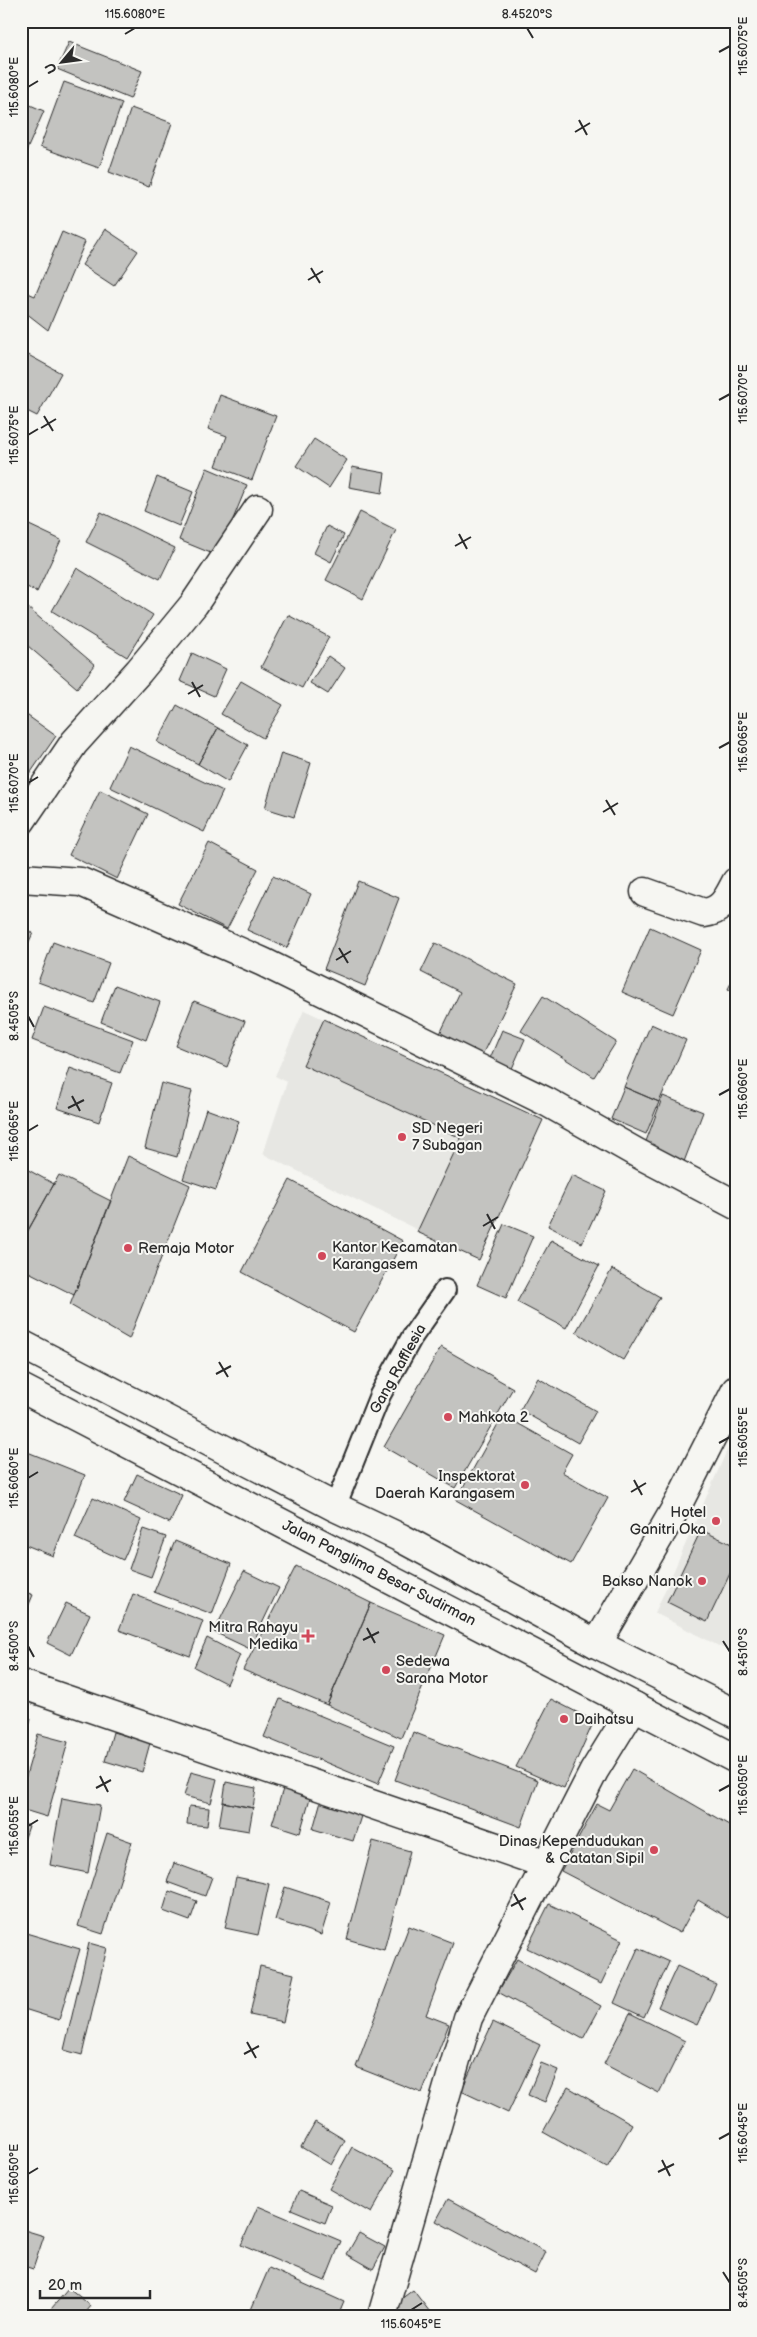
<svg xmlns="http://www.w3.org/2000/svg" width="757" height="2337" font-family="'Balsamiq Sans',sans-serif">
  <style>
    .built { fill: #e7e7e3 }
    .building { fill: #c3c3c0; stroke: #2b2b2b }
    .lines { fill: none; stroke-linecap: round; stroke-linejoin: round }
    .service-casing { stroke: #2b2b2b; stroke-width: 24 }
    .minor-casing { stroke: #2b2b2b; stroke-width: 31 }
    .trunk-casing { stroke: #2b2b2b; stroke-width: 31 }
    .service { stroke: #f6f6f2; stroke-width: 20 }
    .minor { stroke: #f6f6f2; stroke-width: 28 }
    .trunk { stroke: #f6f6f2; stroke-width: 28 }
    .ticks { fill: none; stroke: #2b2b2b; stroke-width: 2 }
    .poi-dot { fill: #d1495b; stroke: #f6f6f2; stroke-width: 2 }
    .labels { text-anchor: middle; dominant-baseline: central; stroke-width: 4; stroke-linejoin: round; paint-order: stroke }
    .poi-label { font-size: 15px; fill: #2b2b2b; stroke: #f6f6f2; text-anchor: start }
    .street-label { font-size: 15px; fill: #2b2b2b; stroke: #f6f6f2 }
    .neatline { fill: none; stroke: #2b2b2b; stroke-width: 2 }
    .ticks-label { font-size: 12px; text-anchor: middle; fill: #2b2b2b }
  </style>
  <rect width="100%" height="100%" fill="#f6f6f2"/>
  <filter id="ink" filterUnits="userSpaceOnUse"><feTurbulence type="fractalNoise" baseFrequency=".02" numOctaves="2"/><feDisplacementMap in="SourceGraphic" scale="10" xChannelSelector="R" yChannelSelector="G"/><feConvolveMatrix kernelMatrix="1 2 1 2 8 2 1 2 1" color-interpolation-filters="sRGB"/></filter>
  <g filter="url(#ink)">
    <path class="built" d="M304,1010l239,110 -64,140 -216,-106 24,-72 -12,-6z
      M736,1430v225l-81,-42z"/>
    <path class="building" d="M69,42l73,29 -12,28 -73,-30z
      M64,82l58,21 -23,65 -59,-21z
      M21,101l23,10 -23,52z
      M131,108l41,15 -23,64 -40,-15z
      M105,229l33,22 -24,35 -32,-21z
      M62,232l23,10 -37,88 -27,-21v-19l14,6z
      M21,351l40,22 -24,43 -16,-8z
      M220,395l56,21 -24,64 -36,-14 11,-30 -19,-7z
      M314,439l33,21 -18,28 -33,-22z
      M352,467l33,6 -3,20 -33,-6z
      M207,468l40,17 -29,71 -39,-16z
      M157,477l36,15 -14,34 -35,-15z
      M101,512l74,36 -15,31 -74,-37z
      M360,512l36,18 -33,69 -37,-19z
      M27,524l34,16 -24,52 -16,-8v-47z
      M327,526l17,9 -13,27 -17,-9z
      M77,568l76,47 -26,42 -75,-46z
      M21,602l74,63 -18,23 -56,-48z
      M288,615l41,22 -27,51 -41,-21z
      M192,653l34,16 -12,27 -34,-15z
      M328,656l17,12 -17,26 -18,-11z
      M241,681l42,24 -20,33 -42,-24z
      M177,705l41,23 -20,36 -41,-22z
      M21,711l35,25 -34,49 -1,-1z
      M218,728l30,17 -20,37 -30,-18z
      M129,746l94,45 -19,41 -94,-45z
      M281,753l30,10 -17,54 -29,-9z
      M100,790l48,24 -31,65 -48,-24z
      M209,843l49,26 -31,60 -49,-25z
      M273,876l38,18 -24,54 -40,-18z
      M358,881l41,17 -34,88 -41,-17z
      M650,927l51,23 -28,64 -51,-22z
      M21,928l12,5 -12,26z
      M53,942l56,21 -15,40 -56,-21z
      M435,943l82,41 -39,79 -42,-21 24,-50 -39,-20z
      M736,973v20l-8,-4z
      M115,985l45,17 -14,38 -45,-18z
      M543,996l73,46 -22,35 -73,-46z
      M194,1001l51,20 -18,46 -51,-21z
      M44,1007l89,33 -13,33 -88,-33z
      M324,1019l219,101 -64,140 -62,-28 44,-94 -158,-73z
      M651,1024l35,16 -27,62 -35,-15z
      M502,1030l23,9 -15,34 -22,-10z
      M70,1068l42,15 -13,39 -42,-14z
      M161,1083l31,8 -15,66 -32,-9z
      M624,1087l35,15 -13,32 -35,-15z
      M663,1096l40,16 -21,55 -40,-15z
      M206,1109l33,12 -23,69 -33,-11z
      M128,1156l62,29 -61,154 -59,-34z
      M21,1166l33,18 -33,59z
      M59,1175l52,26 -37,94 -53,-27v-25z
      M572,1175l34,16 -24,52 -34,-17z
      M290,1180l113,61 -49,91 -112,-60z
      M504,1224l29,12 -27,62 -29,-13z
      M551,1240l48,26 -33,62 -49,-26z
      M612,1269l48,28 -37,63 -47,-28z
      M441,1347l72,41 -58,100 -71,-41z
      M538,1378l58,33 -18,32 -58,-33z
      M503,1415l69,39 -10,18 46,26 -37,66 -115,-64z
      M25,1451l60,24 -32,81 -32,-13v-84z
      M137,1474l45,21 -12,28 -46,-21z
      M93,1498l48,22 -18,40 -48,-22z
      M143,1529l23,8 -15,40 -22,-8z
      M701,1530l35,16v15l-29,61 -40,-20z
      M175,1541l56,23 -19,50 -58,-22z
      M296,1566l75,37 -44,102 -84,-35z
      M244,1571l35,17 -29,61 -36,-17z
      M21,1590l12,5 -12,28z
      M133,1594l70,27 -13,35 -71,-26z
      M66,1603l24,11 -19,41 -24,-12z
      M371,1603l74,32 -44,103 -74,-33z
      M207,1638l33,17 -13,29 -33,-17z
      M280,1699l114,47 -16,38 -114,-47z
      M551,1699l43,22 -30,67 -48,-21z
      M21,1716l10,3 -10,37z
      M113,1732l37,11 -8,29 -37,-11z
      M413,1732l125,48 -17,47 -126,-47z
      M38,1734l30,8 -21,75 -26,-8v-16z
      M632,1769l104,60v78l-8,11 -30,-18 -18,33 -119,-62 36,-67 12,6z
      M191,1772l26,7 -6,24 -27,-7z
      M226,1782l30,6 -3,20 -30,-6z
      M283,1789l27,9 -10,35 -28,-9z
      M322,1797l41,13 -10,31 -40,-12z
      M62,1798l38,7 -12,68 -38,-8z
      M223,1802l30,6 -4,23 -30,-5z
      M189,1806l20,2 -2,18 -20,-2z
      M21,1823l8,3 -8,23z
      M107,1833l25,9 -29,92 -25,-8z
      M373,1841l37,10 -26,99 -37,-11z
      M174,1863l38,14 -7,19 -38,-14z
      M236,1877l33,7 -11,51 -33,-7z
      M285,1887l46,15 -10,33 -46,-15z
      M169,1891l28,10 -7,20 -27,-10z
      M549,1904l73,36 -21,44 -74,-36z
      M409,1926l44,17 -27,72 23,9 -27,69 -66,-26z
      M26,1933l54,16 -21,71 -38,-12v-59z
      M89,1943l18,5 -25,107 -18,-5z
      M638,1948l31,14 -25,55 -30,-14z
      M517,1959l84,47 -18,33 -85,-47z
      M260,1966l34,8 -11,48 -33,-7z
      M677,1966l39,18 -19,41 -39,-18z
      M630,2013l55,28 -26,52 -55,-29z
      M493,2022l47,23 -32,68 -47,-22z
      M541,2063l17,7 -13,32 -17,-7z
      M568,2087l64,37 -25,44 -64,-36z
      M315,2122l30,18 -14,25 -30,-18z
      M352,2147l43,23 -24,43 -42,-24z
      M299,2191l33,14 -7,18 -34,-14z
      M448,2199l98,53 -11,22 -99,-53z
      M258,2206l83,35 -16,40 -84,-36z
      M21,2229l23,7 -11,33 -12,-4z
      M359,2233l26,14 -12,22 -26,-15z
      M269,2268l75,34 -6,14h-79l-9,-4z
      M69,2288l22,18 -8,10h-38z
      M413,2290l20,26h-37l-7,-8z"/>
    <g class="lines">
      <g class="service-casing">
        <path id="service" d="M335,1507l45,-112 32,-58 33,-47"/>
      </g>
      <g class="minor-casing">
        <path id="minor" d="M21,821l53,-78 65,-72 55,-67 64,-95
          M21,878l60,4 182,80 284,140 90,51 99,52
          M645,892l59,21c19,-2 24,-16 32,-31
          M597,1644l80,-138 59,-116
          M21,1684l525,180
          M382,2316l86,-298 126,-247 40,-65"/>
      </g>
      <g class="trunk-casing">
        <path id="trunk" d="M21,1344l314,163 66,31 196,106 139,70
          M21,1388l715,371"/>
      </g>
      <use href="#service" class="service"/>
      <use href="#minor" class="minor"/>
      <use href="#trunk" class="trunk"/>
    </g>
  </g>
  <path class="ticks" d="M527,28l6,10M125,34l10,-6M719,52l11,-6M28,87l10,-6M579,120l8,15M575,132l15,-9M311,268l9,15M308,280l15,-9M719,400l11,-6M44,416l9,15M41,428l15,-9M28,435l10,-6M459,534l8,15M455,546l16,-9M192,682l8,15M188,694l15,-9M719,748l11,-6M28,783l10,-6M606,800l9,15M603,812l15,-9M339,948l9,15M336,960l15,-9M28,1016l6,11M719,1095l11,-6M72,1096l8,15M68,1108l16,-8M28,1131l10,-6M487,1214l8,15M483,1226l15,-9M219,1362l9,15M216,1374l15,-8M719,1443l11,-6M28,1478l10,-6M634,1480l8,15M631,1492l15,-9M367,1628l8,15M363,1640l16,-8M723,1641l7,11M28,1646l6,11M100,1776l8,16M96,1788l15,-8M719,1791l11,-6M28,1826l10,-6M514,1894l9,16M511,1906l15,-8M247,2042l9,16M244,2054l15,-8M719,2139l11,-6M662,2160l8,16M658,2172l16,-8M28,2174l10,-6M723,2272l7,11M411,2310l11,-7"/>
  <g class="poi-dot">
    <circle cx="402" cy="1137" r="5"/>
    <circle cx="128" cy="1248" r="5"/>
    <circle cx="322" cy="1256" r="5"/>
    <circle cx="448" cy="1417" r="5"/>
    <circle cx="525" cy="1485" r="5"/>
    <circle cx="716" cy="1521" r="5"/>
    <circle cx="702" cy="1581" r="5"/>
    <path d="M305.5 1628.5h5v5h5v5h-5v5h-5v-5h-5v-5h5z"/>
    <circle cx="386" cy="1670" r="5"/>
    <circle cx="564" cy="1719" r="5"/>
    <circle cx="654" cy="1850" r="5"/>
  </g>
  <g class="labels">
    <g class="poi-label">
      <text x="412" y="1128">SD Negeri<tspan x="412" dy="17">7 Subagan</tspan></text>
      <text x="332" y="1247">Kantor Kecamatan<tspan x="332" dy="17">Karangasem</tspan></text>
      <text x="138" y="1248">Remaja Motor</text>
      <text x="458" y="1417">Mahkota 2</text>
      <text x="515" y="1476" text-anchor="end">Inspektorat<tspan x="515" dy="17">Daerah Karangasem</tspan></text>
      <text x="706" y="1512" text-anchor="end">Hotel<tspan x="706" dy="17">Ganitri Oka</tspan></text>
      <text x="692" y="1581" text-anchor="end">Bakso Nanok</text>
      <text x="298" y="1627" text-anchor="end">Mitra Rahayu<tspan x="298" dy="17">Medika</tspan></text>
      <text x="396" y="1661">Sedewa<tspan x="396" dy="17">Sarana Motor</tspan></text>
      <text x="574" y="1719">Daihatsu</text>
      <text x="644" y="1841" text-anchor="end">Dinas Kependudukan<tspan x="644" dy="17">&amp; Catatan Sipil</tspan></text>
    </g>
    <g class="street-label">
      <text transform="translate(398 1369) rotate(-61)">Gang Rafflesia</text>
      <text transform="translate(379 1573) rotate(27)">Jalan Panglima Besar Sudirman</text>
    </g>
  </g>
  <rect width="757" height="2337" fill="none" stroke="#f6f6f2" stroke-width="55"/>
  <g transform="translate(62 62) rotate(241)" stroke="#f6f6f2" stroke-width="4" paint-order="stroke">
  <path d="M0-4L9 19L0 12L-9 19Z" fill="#2b2b2b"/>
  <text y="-8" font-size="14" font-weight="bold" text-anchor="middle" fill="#2b2b2b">U</text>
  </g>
  <path d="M40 2290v8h110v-8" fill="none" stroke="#2b2b2b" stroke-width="2.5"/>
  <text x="48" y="2290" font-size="15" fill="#2b2b2b" stroke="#f6f6f2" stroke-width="4" paint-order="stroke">20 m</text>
  <rect x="28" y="28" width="702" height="2282" class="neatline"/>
  <g class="ticks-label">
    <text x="135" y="18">115.6080°E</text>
    <text x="527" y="18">8.4520°S</text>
    <text transform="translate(743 46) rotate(-90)" y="4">115.6075°E</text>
    <text transform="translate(14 87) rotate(-90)" y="4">115.6080°E</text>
    <text transform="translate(743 394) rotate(-90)" y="4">115.6070°E</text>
    <text transform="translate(14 435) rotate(-90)" y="4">115.6075°E</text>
    <text transform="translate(743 742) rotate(-90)" y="4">115.6065°E</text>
    <text transform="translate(14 783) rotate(-90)" y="4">115.6070°E</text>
    <text transform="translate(14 1016) rotate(-90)" y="4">8.4505°S</text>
    <text transform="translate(743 1089) rotate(-90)" y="4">115.6060°E</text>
    <text transform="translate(14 1131) rotate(-90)" y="4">115.6065°E</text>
    <text transform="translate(743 1437) rotate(-90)" y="4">115.6055°E</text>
    <text transform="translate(14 1478) rotate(-90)" y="4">115.6060°E</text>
    <text transform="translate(14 1646) rotate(-90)" y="4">8.4500°S</text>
    <text transform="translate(743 1652) rotate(-90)" y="4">8.4510°S</text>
    <text transform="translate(743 1785) rotate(-90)" y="4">115.6050°E</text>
    <text transform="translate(14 1826) rotate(-90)" y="4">115.6055°E</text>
    <text transform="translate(743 2133) rotate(-90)" y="4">115.6045°E</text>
    <text transform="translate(14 2174) rotate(-90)" y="4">115.6050°E</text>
    <text transform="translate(743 2283) rotate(-90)" y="4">8.4505°S</text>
    <text x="411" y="2328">115.6045°E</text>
  </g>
</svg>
